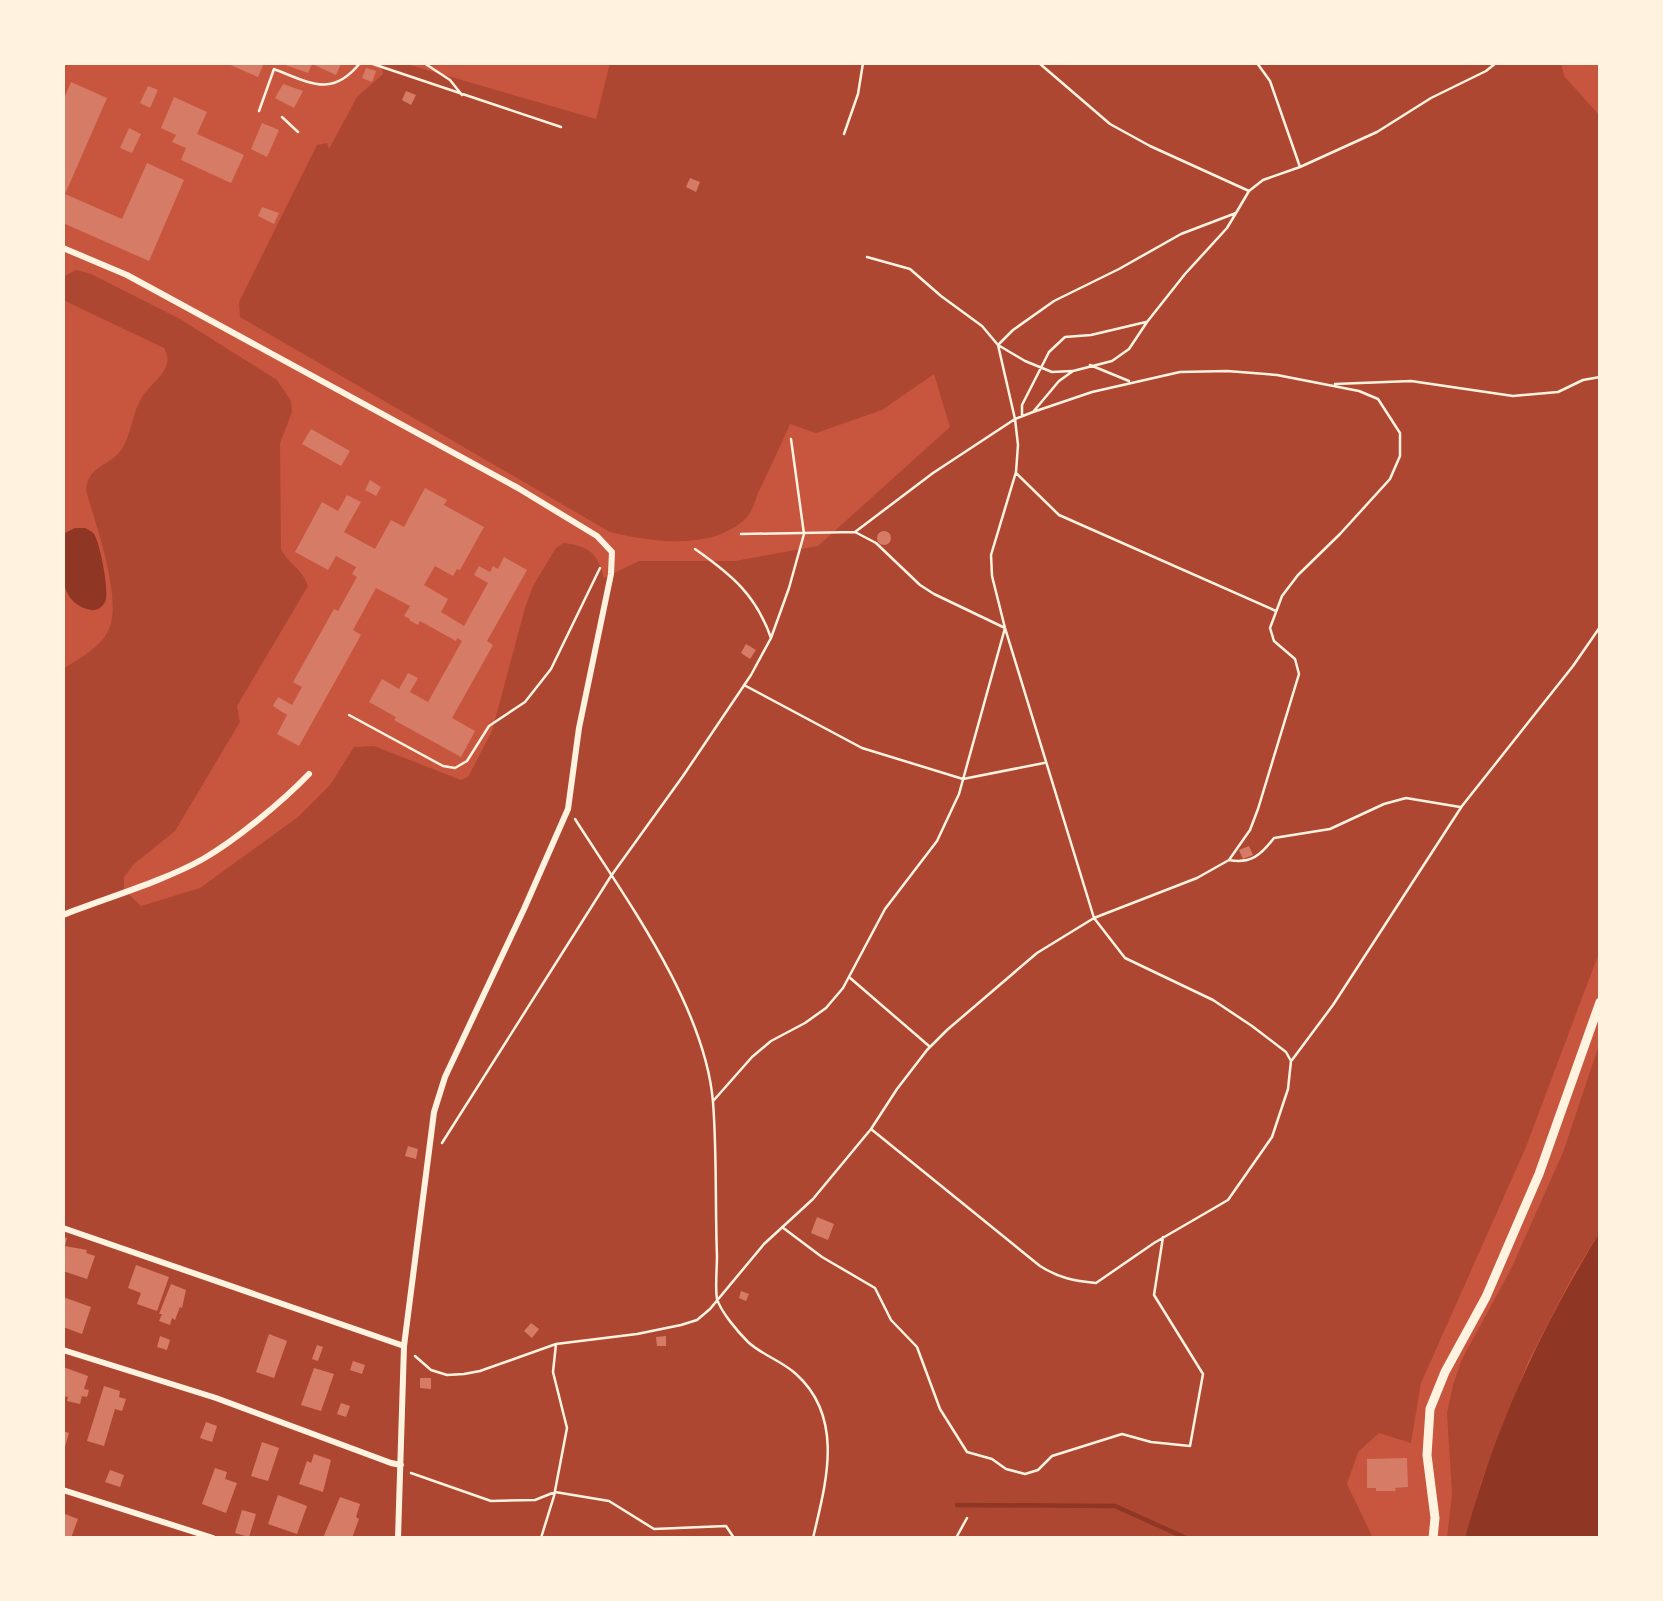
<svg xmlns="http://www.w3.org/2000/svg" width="1663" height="1601" font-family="'Exo 2',sans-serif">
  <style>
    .green { fill: #ae4732 }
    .water { fill: #8f3625 }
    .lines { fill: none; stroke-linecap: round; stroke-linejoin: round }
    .stream { stroke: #8f3625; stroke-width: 4.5 }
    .building { fill: #d67c66 }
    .path { stroke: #fff3e0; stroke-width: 2.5 }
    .minor { stroke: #fff3e0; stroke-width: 6 }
    .secondary { stroke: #fff3e0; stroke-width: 9 }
  </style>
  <rect width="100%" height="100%" fill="#c8553d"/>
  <path class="green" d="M381,63h22l193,56 14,-56h951l3,13 36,40v834l-74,197 -105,236 -10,60 -32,-10 -21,19 -11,32 26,54h-1310v-869c15,-10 36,-20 45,-38 16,-30 -13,-108 -22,-141 3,-26 22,-22 35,-40 10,-14 11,-36 20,-51 7,-13 23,-22 26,-36 2,-6 -1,-10 -3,-15l-101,-48v-23l13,-7 15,4 89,45 97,61 14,21 1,11 -12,31 1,106c7,15 21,19 27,37l-71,120 3,16 -65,109 -41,33 -10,13v13l17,16 59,-18 98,-71 32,-32 24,-38 20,-1 87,34 7,-3 24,-46 33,-123 8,-22 23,-38 7,-5c26,3 35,10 41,35l35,-17h96l83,-15 132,-119 -16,-53 -52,36 -66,23 -26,-9c-10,23 -21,46 -32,69 -3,8 -6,19 -12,25 -33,33 -95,24 -136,14l-370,-215 -1,-15 78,-157 10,-2 2,6 28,-52 26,-23z
    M1600,1042v190l-26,41 -46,89 -47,120 -16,56h-18l5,-44 -5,-81 6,-28 9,-26 49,-90 53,-119z"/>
  <path class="water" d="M75,528h10c3,2 7,3 9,6 6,9 16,59 11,68 -4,7 -10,10 -18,7 -32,-10 -24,-48 -24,-75z
    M1600,1232v306h-135c30,-111 75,-208 135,-306z"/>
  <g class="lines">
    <path class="stream" d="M957,1505l158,1 71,32"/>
  </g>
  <path class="building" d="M226,63h38l-6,14z
    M280,63h60l1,1 -5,11 -24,-11 -4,9z
    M366,68l10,3 -4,11 -10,-4z
    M71,82l36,16 -42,96 57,25 25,-56 37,17 -35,81 -86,-38v-122z
    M283,84l20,7 -9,17 -19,-10z
    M148,86l10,4 -8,18 -10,-5z
    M406,91l10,4 -5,10 -9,-5z
    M174,97l33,15 -10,22 47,21 -13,28 -50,-23 5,-12 -14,-6 4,-7 -15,-7z
    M262,123l17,7 -12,27 -16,-8z
    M129,128l12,6 -9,19 -12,-5z
    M690,178l10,4 -4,10 -10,-5z
    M262,207l17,6 -5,11 -16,-8z
    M311,429l39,22 -9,15 -39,-22z
    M370,480l11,7 -5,9 -11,-6z
    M425,488l22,12 -3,5 40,22 -24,43 -3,-1 -4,7 -18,-10 -11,19 24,14 -7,13 23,14 24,-43 -14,-8 5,-9 11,6 3,-6 5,3 6,-12 23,13 -40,71 6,4 -41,73 23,13 -14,26 -67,-37 2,-3 -27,-15 13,-23 17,10 9,-16 10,5 -8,14 18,10 34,-61 -5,-3 -1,3 -36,-20 -2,4 -9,-5 1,-1 -6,-3 6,-10 -34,-18 -23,42 8,5 -62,111 -22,-12 10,-19 -14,-9 5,-9 14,8 10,-18 -9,-5 41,-73 4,2 19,-34 -5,-3 4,-7 -20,-11 -8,14 -33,-18 27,-50 16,9 9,-16 14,7 -17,30 31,17 16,-29 13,7z
    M877 538a7 7 0 1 1 14 0a7 7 0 1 1-14 0Z
    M746,644l10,6 -6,9 -9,-6z
    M1249,846l4,9 -10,4 -4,-9z
    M408,1146l10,3 -2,10 -11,-3z
    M817,1217l17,7 -6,16 -17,-7z
    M63,1237l4,1 -2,8 22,4 -1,3 9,3 -8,23 -24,-8z
    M136,1265l33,12 -12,34 -20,-7 4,-11 -13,-5z
    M171,1284l15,6 -4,18 -2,-1 -5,13 -3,-2 -2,7 -11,-4 3,-7h-3z
    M741,1291l8,3 -3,7 -7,-3z
    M63,1297l28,10 -9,27 -19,-7z
    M531,1323l8,6 -7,9 -8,-7z
    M269,1334l18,7 -13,37 -18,-6z
    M160,1336l10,4 -3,10 -10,-3z
    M666,1336v10h-9l-1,-9z
    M317,1345l6,2 -5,14 -6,-2z
    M353,1361l12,4 -3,9 -12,-4z
    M63,1367l25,9 -4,13 5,1 -2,7 -5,-1 -2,8 -13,-3 1,-4 -5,-1z
    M314,1368l20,6 -13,37 -20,-6z
    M420,1378h11v11l-11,-1z
    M104,1386l16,5 -1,6 7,2 -4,12 -7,-2 -11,37 -17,-5z
    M341,1403l9,3 -4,11 -9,-3z
    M206,1422l11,4 -5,16 -12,-4z
    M63,1431l6,2 -5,17h-1z
    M262,1442l17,6 -11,33 -17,-5z
    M314,1454l17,6 -8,32 -24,-8 8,-23 4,2z
    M1407,1458l1,29 -13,1 1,3h-20v-3h-9v-29z
    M215,1468l12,4 -2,7 12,4 -11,30 -24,-9z
    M110,1470l14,5 -4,12 -15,-5z
    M278,1495l29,11 -10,28 -29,-10z
    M340,1497l20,7 -4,13 3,2 -7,19h-29z
    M242,1510l14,4 -7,23 -14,-4z
    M65,1514l13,5 -7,19 -8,-1z"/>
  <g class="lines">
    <path class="path" d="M370,63l191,64
      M424,63l26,17 12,15
      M1039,63l71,61 40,22 99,45
      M1257,63l13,18 30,86
      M259,111l15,-42c36,14 58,29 86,-6
      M282,117l16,15
      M844,134l14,-40 5,-31
      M867,257l43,12 31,27 41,30 16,19 27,16 27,11 20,-1
      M998,345l15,-15 41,-29 65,-32 62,-35 55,-21 13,-22 14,-11 37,-13 77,-35 54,-34 55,-27 10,-8
      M1090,365l39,16
      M1335,384l76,-3 102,15 45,-4 25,-12 17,-3
      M1022,416v-11l27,-53 16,-15 26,-2 55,-13
      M1016,473l43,42 217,96
      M741,534l114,-2 78,-59 82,-54 18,-7 26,-31 14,-10 39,-10 17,-12 18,-27 38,-48 42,-46 9,-15
      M695,549c37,26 61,46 76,89
      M744,685l118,63 101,31 81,-16
      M349,715l94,51 12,2 12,-7 22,-35 36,-24 26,-33 49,-101
      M575,819c51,80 130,187 138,283 4,51 2,103 4,154 0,12 -2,32 0,43 4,13 21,33 31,43 14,13 34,19 48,32 49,44 30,109 17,164
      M1229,860c22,4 32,-5 45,-22l56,-9 54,-25 22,-6 54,9
      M849,977l80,69
      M1292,1060l41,-55 129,-199 111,-140 27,-39
      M714,1100l38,-43 19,-16 34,-18 21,-15 17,-20 42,-79 52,-68 22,-47 46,-166 -71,-34 -14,-9 -44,-42 -21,-11
      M871,1129l169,137c19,12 34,15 56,17l58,-40 74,-43 44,-63 16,-48 3,-28 -5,-9 -34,-26 -39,-26 -88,-42 -31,-40 -89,-290 -13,-52 -1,-21 25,-83 2,-27 -3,-26 -17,-74
      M442,1143l169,-267 72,-100 68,-101 20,-37 18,-50 15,-54 -13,-95
      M782,1227l40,30 53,31 16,32 26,27 23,62 27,43 25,7 14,10 19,5 13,-4 14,-14 70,-22 29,8 39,4 13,-72 -49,-79 9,-58
      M415,1356l16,14 16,5 17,-1 16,-3 76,-27 81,-10 44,-9 16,-5 13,-11 54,-65 49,-45 58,-70 26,-40 30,-39 20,-20 90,-77 57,-35 103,-40 32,-18 21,-30 8,-21 41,-135 -4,-15 -21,-18 -4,-13 12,-32 16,-21 42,-41 50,-55 10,-23v-23l-22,-34 -19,-8 -82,-16 -50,-4 -47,1 -88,20 -59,20
      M411,1473l80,28 44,-1 20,-8 54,9 45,28 72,-3 8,12
      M541,1538l13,-42 13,-68 -14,-56 3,-28
      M956,1538l11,-20"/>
    <path class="minor" d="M63,248l64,27 391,213 79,48 15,16 -1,22 -32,154 -11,81 -44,100 -79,168 -11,35 -30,234 -6,192
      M63,915c43,-17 101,-34 140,-56 33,-19 79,-57 106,-85
      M63,1228l341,118
      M63,1350l153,48 175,65 10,2
      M63,1490l150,48"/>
    <path class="secondary" d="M1433,1538l2,-20 -8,-63 3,-46 15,-37 41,-75 53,-123 61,-172"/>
  </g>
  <rect width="1663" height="1601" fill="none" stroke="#fff3e0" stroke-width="130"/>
</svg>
